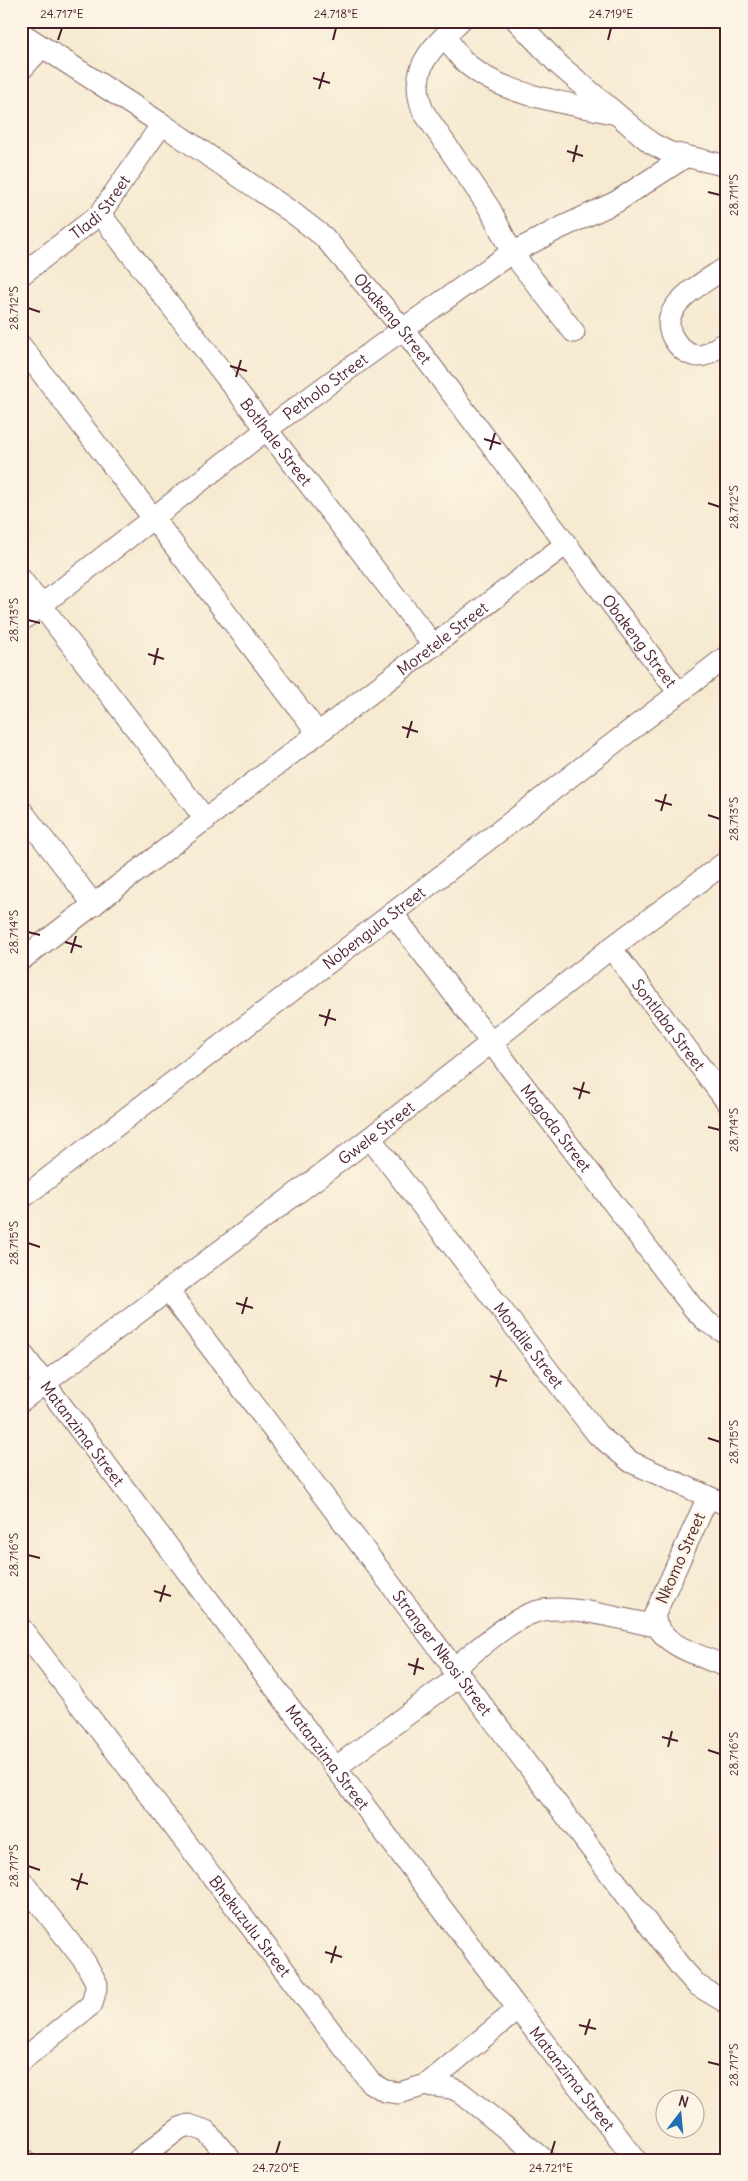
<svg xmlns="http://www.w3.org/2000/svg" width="748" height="2181" font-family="Delius,sans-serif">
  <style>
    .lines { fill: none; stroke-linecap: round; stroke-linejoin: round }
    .minor-casing { stroke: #866665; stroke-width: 23 }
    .minor { stroke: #fff; stroke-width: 21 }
    .ticks { fill: none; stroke: #4a1f2b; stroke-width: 2 }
    .labels { text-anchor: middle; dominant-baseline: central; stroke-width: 5; stroke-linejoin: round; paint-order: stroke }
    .street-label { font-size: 16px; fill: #4a1f2b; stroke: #fcf5e5 }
    .neatline { fill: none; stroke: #4a1f2b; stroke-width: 2 }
    .ticks-label { font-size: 12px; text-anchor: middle; fill: #4a1f2b }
  </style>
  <rect width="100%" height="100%" fill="#fcf5e5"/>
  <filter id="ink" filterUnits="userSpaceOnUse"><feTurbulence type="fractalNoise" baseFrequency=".02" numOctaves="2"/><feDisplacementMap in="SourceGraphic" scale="10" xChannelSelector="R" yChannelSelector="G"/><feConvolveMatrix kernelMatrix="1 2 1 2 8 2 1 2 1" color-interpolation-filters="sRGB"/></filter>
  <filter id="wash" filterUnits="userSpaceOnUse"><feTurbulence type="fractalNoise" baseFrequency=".0096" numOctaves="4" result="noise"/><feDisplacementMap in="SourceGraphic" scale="20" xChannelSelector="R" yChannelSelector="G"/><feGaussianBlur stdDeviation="1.12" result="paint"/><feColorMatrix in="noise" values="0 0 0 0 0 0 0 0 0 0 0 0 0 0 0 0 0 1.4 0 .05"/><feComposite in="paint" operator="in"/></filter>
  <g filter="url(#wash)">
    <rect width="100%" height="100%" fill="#f6ead1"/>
  </g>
  <g filter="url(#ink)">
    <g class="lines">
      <g class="minor-casing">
        <g id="minor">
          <path d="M460,21c-28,27 -53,47 -37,90l67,98 22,44 62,79"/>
          <path d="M517,21l42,44 92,78 17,9 59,14"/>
          <path id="s1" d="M21,33l141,91 131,89 31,24 79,92 276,364"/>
          <path d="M445,36c5,7 10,15 16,22 34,37 104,44 151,55"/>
          <path d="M21,70l21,-23"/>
          <path id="s2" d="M100,214l334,432"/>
          <path id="s3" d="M21,275l79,-61 62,-90"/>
          <path d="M723,344c-6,3 -16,12 -24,12 -18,0 -36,-25 -28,-42 10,-21 37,-34 56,-47"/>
          <path d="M21,346l297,387"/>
          <path d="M21,579l185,241"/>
          <path id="s4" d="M21,621l245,-191 137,-101 105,-74 48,-25 60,-28 69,-45"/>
          <path d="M21,810l73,95"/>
          <path id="s5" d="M393,914l301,395 13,13 20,12"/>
          <path id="s6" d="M611,948l116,154"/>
          <path id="s7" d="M21,960l545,-416"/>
          <path id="s8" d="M370,1138l227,296 34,28 96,43"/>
          <path id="s9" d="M21,1199l706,-543"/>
          <path id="s10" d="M168,1291l512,675 17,19 30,18"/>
          <path id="s11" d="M21,1352l497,657 118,151"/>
          <path id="s12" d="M21,1401l349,-263 241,-190 116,-87"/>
          <path d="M708,1497l-54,119c6,31 47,39 73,51"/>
          <path id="s13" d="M21,1628l350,455 14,8 14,2 27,-8 92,-76"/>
          <path d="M452,1669c24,-17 55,-48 83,-57 31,-10 88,8 121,14"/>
          <path d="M335,1768l123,-91"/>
          <path d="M21,1880l64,82 12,22 -5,20 -71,57"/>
          <path d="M426,2085l25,3 9,4 85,68"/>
          <path d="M21,2156l3,4"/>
          <path d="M138,2160l42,-32 9,-3 17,6 25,29"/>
        </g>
      </g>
      <use href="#minor" class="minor"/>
    </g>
  </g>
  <path class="ticks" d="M58,40l4,-12M333,40l3,-12M608,40l3,-12M313,78l17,5M319,89l5,-17M567,151l16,5M573,162l4,-17M708,192l12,3M28,308l12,4M230,366l17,5M236,377l5,-17M484,439l17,5M490,450l5,-17M708,503l12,4M28,620l12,3M148,654l16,5M154,665l4,-17M402,727l16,5M407,738l5,-17M655,800l17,5M661,811l5,-17M708,815l12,4M28,932l12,3M65,942l17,5M71,953l5,-17M319,1015l17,5M325,1026l5,-17M573,1088l17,5M579,1099l5,-17M708,1127l12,3M28,1243l12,4M236,1303l17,5M242,1314l5,-17M490,1376l17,5M496,1387l5,-17M708,1438l12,4M28,1555l12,3M154,1591l17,5M160,1602l5,-17M408,1664l16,5M414,1675l4,-17M662,1737l16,4M668,1747l4,-16M708,1750l12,4M28,1866l12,4M71,1879l17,5M77,1890l5,-17M325,1952l17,5M331,1963l5,-17M579,2025l17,4M585,2035l5,-16M708,2062l12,3M276,2154l4,-13M551,2154l4,-13"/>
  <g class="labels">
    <g class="street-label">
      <text stroke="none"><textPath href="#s3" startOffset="105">Tladi Street</textPath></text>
      <text stroke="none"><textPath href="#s1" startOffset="472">Obakeng Street</textPath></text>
      <text stroke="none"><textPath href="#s4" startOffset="384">Petholo Street</textPath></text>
      <text stroke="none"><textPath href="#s2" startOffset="288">Botlhale Street</textPath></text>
      <text stroke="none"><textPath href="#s7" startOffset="530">Moretele Street</textPath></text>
      <text stroke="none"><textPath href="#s1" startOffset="878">Obakeng Street</textPath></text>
      <text stroke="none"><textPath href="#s9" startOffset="445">Nobengula Street</textPath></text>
      <text stroke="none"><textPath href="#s6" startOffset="96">Sontlaba Street</textPath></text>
      <text stroke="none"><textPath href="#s5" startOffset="269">Magoda Street</textPath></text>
      <text stroke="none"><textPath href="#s12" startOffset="445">Gwele Street</textPath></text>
      <text stroke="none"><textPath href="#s8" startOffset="261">Mondile Street</textPath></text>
      <text stroke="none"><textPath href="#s11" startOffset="102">Matanzima Street</textPath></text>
      <text transform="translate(680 1558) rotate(-66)">Nkomo Street</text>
      <text stroke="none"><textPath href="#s10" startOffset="454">Stranger Nkosi Street</textPath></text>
      <text stroke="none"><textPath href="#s11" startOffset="508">Matanzima Street</textPath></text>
      <text stroke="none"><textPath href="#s13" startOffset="376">Bhekuzulu Street</textPath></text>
      <text stroke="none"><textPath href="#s11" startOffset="912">Matanzima Street</textPath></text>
    </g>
  </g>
  <rect width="748" height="2181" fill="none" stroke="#fcf5e5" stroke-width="55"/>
  <g transform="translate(680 2114) rotate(16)"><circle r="24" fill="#fcf5e5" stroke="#b59f9b"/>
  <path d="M0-4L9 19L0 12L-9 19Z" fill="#1f6fb2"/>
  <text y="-8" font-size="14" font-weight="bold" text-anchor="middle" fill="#4a1f2b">N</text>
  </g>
  <rect x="28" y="28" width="692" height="2126" class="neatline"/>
  <g class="ticks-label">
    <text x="62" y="18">24.717°E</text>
    <text x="336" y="18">24.718°E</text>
    <text x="611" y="18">24.719°E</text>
    <text transform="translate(734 195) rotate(-90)" y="4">28.711°S</text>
    <text transform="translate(14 308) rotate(-90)" y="4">28.712°S</text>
    <text transform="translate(734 507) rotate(-90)" y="4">28.712°S</text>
    <text transform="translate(14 620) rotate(-90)" y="4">28.713°S</text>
    <text transform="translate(734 819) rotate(-90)" y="4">28.713°S</text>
    <text transform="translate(14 932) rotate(-90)" y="4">28.714°S</text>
    <text transform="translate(734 1130) rotate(-90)" y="4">28.714°S</text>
    <text transform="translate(14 1243) rotate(-90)" y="4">28.715°S</text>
    <text transform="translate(734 1442) rotate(-90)" y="4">28.715°S</text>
    <text transform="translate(14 1555) rotate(-90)" y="4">28.716°S</text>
    <text transform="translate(734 1754) rotate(-90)" y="4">28.716°S</text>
    <text transform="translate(14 1866) rotate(-90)" y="4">28.717°S</text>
    <text transform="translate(734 2065) rotate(-90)" y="4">28.717°S</text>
    <text x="276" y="2172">24.720°E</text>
    <text x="551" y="2172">24.721°E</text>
  </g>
</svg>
